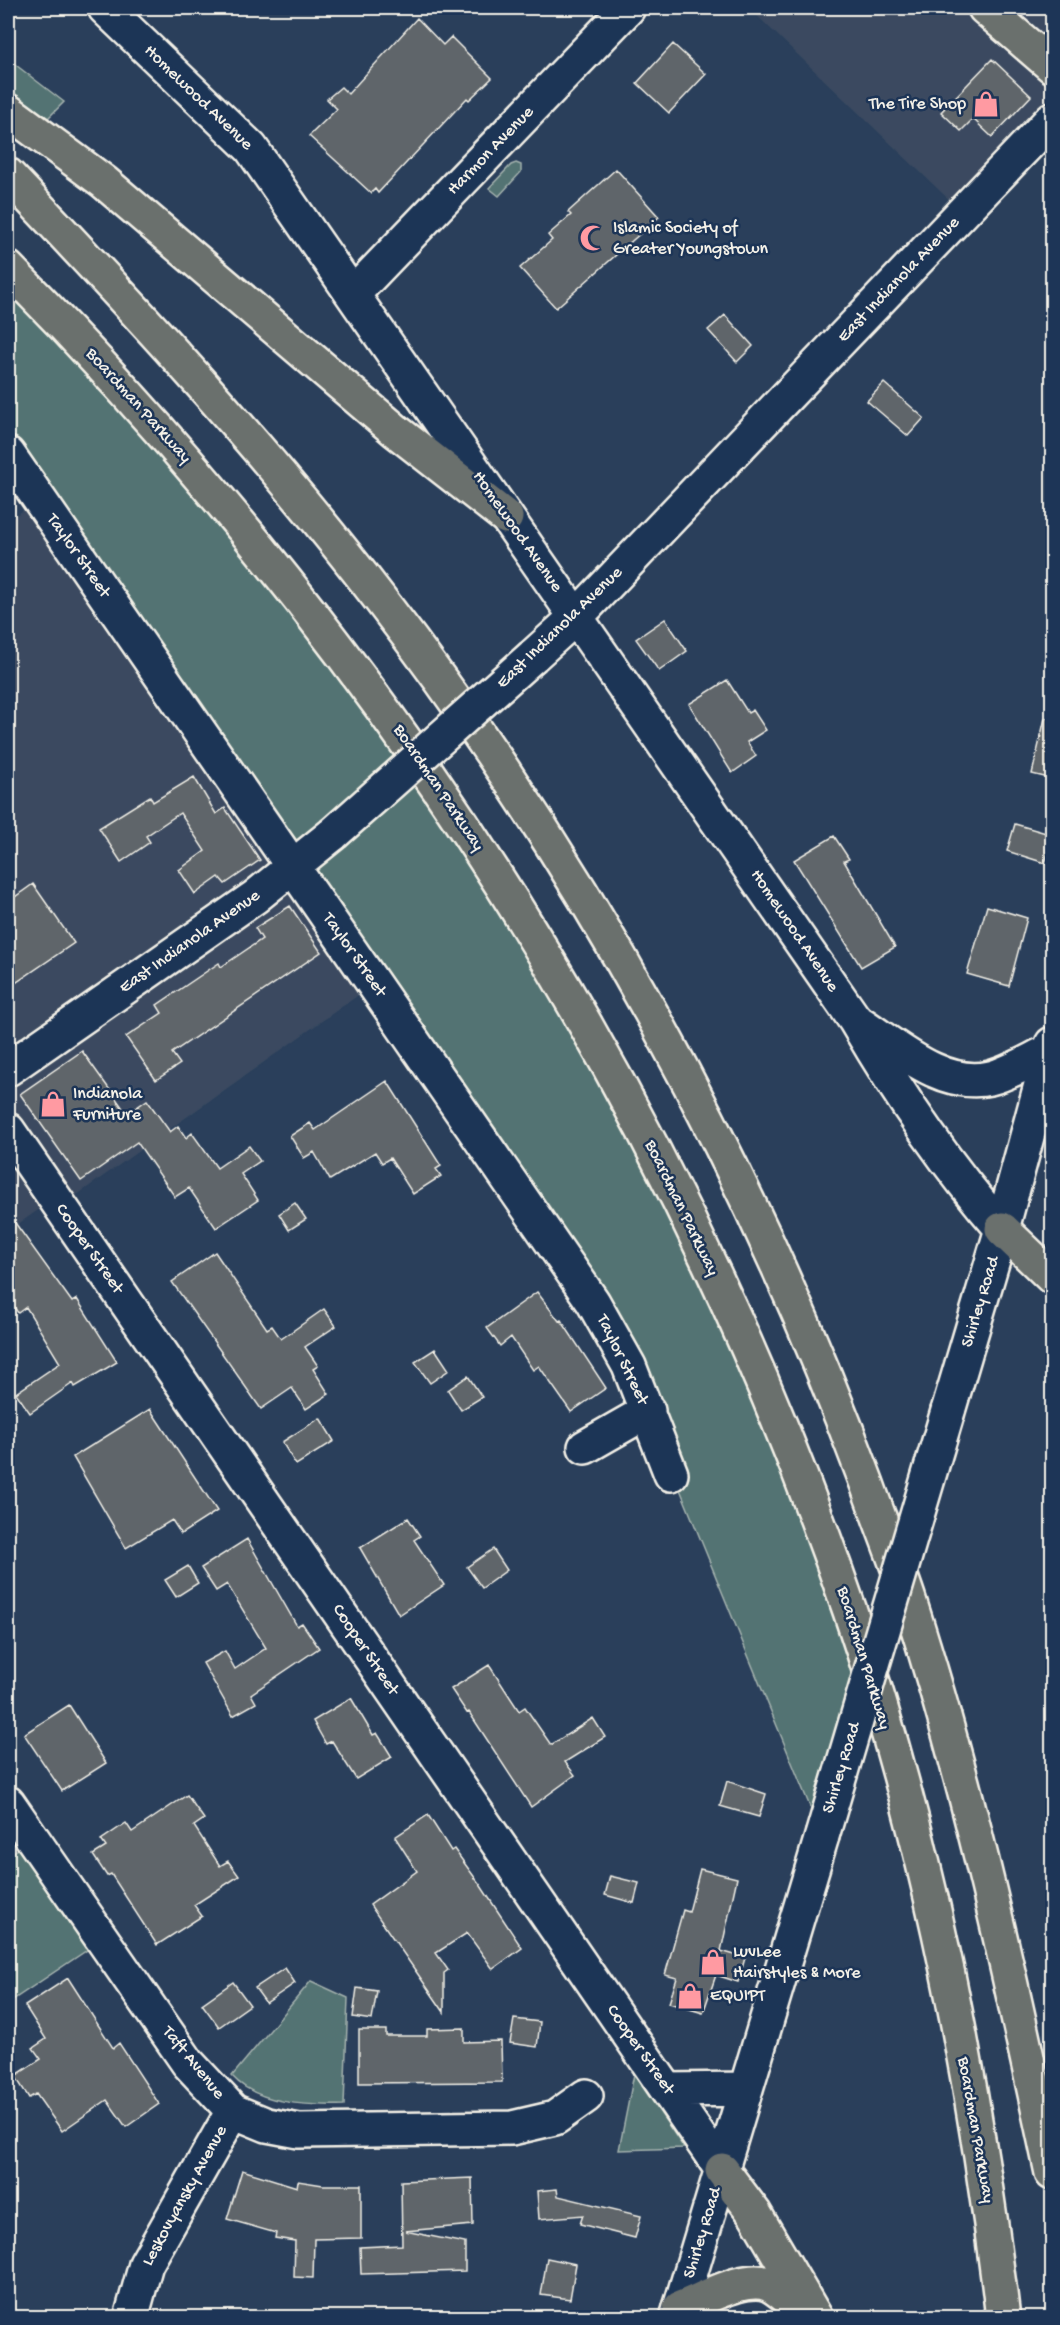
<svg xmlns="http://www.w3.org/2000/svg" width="1060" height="2325" font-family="'Gochi Hand',sans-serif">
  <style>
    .built { fill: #3a4a60 }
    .green { fill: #537373; stroke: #a4b2ae; stroke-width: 1.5 }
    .building { fill: #5e656a; stroke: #f4f1e8; stroke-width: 1.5 }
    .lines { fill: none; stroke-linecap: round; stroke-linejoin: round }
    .minor-casing { stroke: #f4f1e8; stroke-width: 38 }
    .major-casing { stroke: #f4f1e8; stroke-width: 38 }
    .highway-casing { stroke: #f4f1e8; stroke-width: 38 }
    .minor { stroke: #1d3557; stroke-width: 33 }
    .major { stroke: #6b706d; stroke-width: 33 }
    .highway { stroke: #6b706d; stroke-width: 33 }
    .minor-bridge-casing { stroke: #f4f1e8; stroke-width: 38; stroke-linecap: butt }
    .minor-bridge { stroke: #1d3557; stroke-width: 33 }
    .labels { text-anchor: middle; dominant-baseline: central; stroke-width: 5; stroke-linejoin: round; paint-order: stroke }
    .street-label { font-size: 18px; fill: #f4f1e8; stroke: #1d3557 }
    .poi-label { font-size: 18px; fill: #f4f1e8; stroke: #1d3557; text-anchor: start }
  </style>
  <rect width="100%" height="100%" fill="#2a3f5b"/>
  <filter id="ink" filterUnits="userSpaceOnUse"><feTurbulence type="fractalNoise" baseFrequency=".0167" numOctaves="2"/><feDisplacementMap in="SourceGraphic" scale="12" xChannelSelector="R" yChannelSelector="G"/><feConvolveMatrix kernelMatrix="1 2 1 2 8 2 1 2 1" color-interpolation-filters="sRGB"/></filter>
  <g filter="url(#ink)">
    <path class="built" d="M749,8h303v111l-89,94z
      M39,499l335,485 -314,223 -6,-8 -46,32v-710z"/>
    <path class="green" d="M8,59l56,43 -29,29 -27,-20z
      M516,163l5,2v7l-22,24 -10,-8 22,-23z
      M8,268l247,272 351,519 262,613 -46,164 -174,-425 -640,-957z
      M32,1839l70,101 -94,63v-147z
      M311,1981l37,17 -4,107c-36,1 -87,-1 -112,-29z
      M634,2074l50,74 -65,2z"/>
    <path class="building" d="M417,18l26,27 8,-8 41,41 -23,22 -2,-2 -89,95 -3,-4 -4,4 -62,-57 28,-27 -10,-10 14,-12 7,7z
      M673,44l33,30 -37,39 -32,-30z
      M992,59l39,37 -39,41 -19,-18 -12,12 -20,-19z
      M616,169l43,48 -103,91 -36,-40 32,-28 -4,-5 23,-20 -3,-3z
      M725,315l28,31 -16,16 -29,-32z
      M884,383l40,35 -16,18 -41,-35z
      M665,619l22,32 -28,20 -23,-32z
      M727,680l21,33 5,-3 13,20 -19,12 9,14 -24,17 -43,-69z
      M1045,718l8,1v60l-21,-5z
      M194,777l22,37 9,-6 35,52 -35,24 -6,-7 -24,17 -16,-24 26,-19 -25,-38 -34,23 4,6 -29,20 -22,-34 51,-32 3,6z
      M1015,824l38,11 -8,28 -38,-12z
      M834,836l15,23 -5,2 51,86 -34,20 -67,-107z
      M33,884l41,59 -66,45v-86z
      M290,906l31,46 -149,101 8,11 -24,16 -30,-43 36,-24 -5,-8 62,-42 2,4 41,-28 -7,-11z
      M987,906l40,12 -18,68 -42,-12z
      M82,1051l45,63 20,-14 23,32 8,-6 8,12 6,-5 25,35 32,-22 11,15 -19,13 17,26 -42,28 -27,-40 -14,9 -38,-55 -56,39 -61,-87z
      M387,1081l54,85 -5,3 5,7 -28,18 -23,-36 -8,5 -7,-11 -45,28 -16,-28 -10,6 -14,-22 20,-13 5,7z
      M295,1203l11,16 -17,11 -10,-16z
      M8,1213l64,89 5,-3 40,63 -42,25 -2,-4 -43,30 -14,-20 44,-30 -34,-56 -8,6 -10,-15z
      M215,1252l52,77 5,-3 9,13 43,-30 12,17 -31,21 13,19 -5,3 16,25 -23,15 -14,-21 -31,21 -89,-127z
      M537,1292l22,29 2,-1 45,68 -35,24 -32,-46 -6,4 -22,-33 -11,9 -13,-18z
      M435,1349l14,21 -19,13 -15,-21z
      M468,1376l14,21 -21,13 -13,-20z
      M150,1409l67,102 -36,23 -9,-14 -46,28 -53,-91z
      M320,1418l14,23 -38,24 -14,-23z
      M408,1518l12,18 -6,4 30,45 -45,30 -39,-67z
      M247,1539l50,87 5,-3 17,25 -68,46 5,9 -23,13 -30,-53 22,-12 10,18 31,-21 -39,-64 -11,7 -15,-23z
      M493,1549l14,21 -25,18 -15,-21z
      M188,1566l10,17 -22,14 -11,-17z
      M489,1665l30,46 6,-4 26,38 42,-27 12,19 -40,25 10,13 -44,32 -62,-95 -2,1 -16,-24z
      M351,1698l22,37 4,-2 15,24 -36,22 -24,-38 -6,3 -13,-23z
      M69,1705l37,58 -44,28 -38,-57z
      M727,1781l39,13 -7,23 -39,-11z
      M187,1795l17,24 -10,7 26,40 8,-5 11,15 -45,29 8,11 -45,29 -46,-71 -4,2 -14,-21 13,-8 -5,-7 25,-17 6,9z
      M428,1815l23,36 3,-2 27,37 41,62 -29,21 -26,-36 -31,20 12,17 -4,3v39l-74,-107 47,-34 -22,-34z
      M700,1869l37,9 -16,73 24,7 -7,24 -22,-7 -13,38 -34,-10 8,-25 -12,-3 18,-65 6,2z
      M610,1876l29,7 -5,20 -29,-8z
      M285,1968l10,15 -29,20 -11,-15z
      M68,1978l45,70 6,-5 40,61 -33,23 -19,-27 -45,31 -26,-37 -7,4 -14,-22 26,-17 -8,-11 13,-9 -21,-33z
      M233,1982l17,23 -31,22 -17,-23z
      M357,1988l20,3 -5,29 -19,-3z
      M514,2019l26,3 -3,25 -27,-4z
      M464,2028v14l37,-1 1,41 -143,1v-53h27v6h41v-7z
      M242,2170l55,17 1,-6 25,4h38v53l-47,1 -1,39 -19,-1 1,-36 -20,-3 1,-5 -49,-14z
      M472,2178l1,47 -68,6 60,12v28l-104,3 -1,-27 42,-2 -1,-64z
      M557,2189l1,7 83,20 -6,22 -55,-14 3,-9 -44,4 -2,-28z
      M547,2258l29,6 -6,35 -29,-4z"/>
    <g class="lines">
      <g class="minor-casing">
        <path id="minor" d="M105,8l146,140 604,872c43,74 91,145 147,209
          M353,294l275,-286
          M8,454l585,848 36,64 42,108
          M533,656l43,-39 476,-498
          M860,1023c37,24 83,66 130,55 20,-5 41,-18 60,-27
          M8,1069l247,-172 78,-63
          M8,1130l714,1040
          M948,1411l54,-182 50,-185
          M585,1447l63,-36
          M8,1803l180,260 45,48 34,14 32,6 213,-3 43,-10 31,-22
          M667,2090l79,-1
          M131,2318l15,-54 87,-153
          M677,2318l145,-482"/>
      </g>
      <g class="major-casing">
        <path id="major" d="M985,8l67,58"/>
      </g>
      <g class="highway-casing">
        <path id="highway" d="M8,111l96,71 292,249 110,86
          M8,175c130,137 257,274 372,424 206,267 370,569 487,885 14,40 30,79 43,119 60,187 101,378 142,570
          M8,268c381,385 666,830 842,1343 77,227 125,468 153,707
          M1002,1229l50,48
          M722,2170l33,44 61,104
          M680,2308c23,-8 66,-35 90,-23 13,7 25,20 37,29"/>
      </g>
      <use href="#minor" class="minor"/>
      <use href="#major" class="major"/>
      <use href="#highway" class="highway"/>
      <g class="minor-bridge-casing">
        <path id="minor-bridge" d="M333,834l200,-178
          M822,1836l126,-425"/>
      </g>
      <use href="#minor-bridge" class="minor-bridge"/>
    </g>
  </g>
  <defs>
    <g id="shop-bare" transform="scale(2.07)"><path d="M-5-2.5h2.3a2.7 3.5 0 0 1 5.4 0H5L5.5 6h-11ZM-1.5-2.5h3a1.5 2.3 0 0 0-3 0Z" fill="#ff9aa2" stroke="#1d3557" stroke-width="2.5" paint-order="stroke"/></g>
    <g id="mosque-bare" transform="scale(2.07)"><path d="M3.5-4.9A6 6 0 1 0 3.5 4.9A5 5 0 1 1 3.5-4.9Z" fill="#ff9aa2" stroke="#1d3557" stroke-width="2.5" paint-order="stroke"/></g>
  </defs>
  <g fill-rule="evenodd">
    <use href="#shop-bare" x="986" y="104"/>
    <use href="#mosque-bare" x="593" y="238"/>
    <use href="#shop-bare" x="53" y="1104"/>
    <use href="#shop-bare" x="713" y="1962"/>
    <use href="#shop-bare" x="690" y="1996"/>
  </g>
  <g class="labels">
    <g class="street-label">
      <text transform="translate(198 98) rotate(44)">Homewood Avenue</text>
      <text transform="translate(491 151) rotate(-46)">Harmon Avenue</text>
      <text transform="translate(899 280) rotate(-46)">East Indianola Avenue</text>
      <text transform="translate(138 406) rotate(48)">Boardman Parkway</text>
      <text transform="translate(517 532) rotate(55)">Homewood Avenue</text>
      <text transform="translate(78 556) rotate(55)">Taylor Street</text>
      <text transform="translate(560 628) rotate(-44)">East Indianola Avenue</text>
      <text transform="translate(438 788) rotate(56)">Boardman Parkway</text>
      <text transform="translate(794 931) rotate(56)">Homewood Avenue</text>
      <text transform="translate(190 942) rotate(-35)">East Indianola Avenue</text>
      <text transform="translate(354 955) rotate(55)">Taylor Street</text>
      <text transform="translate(681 1208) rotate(64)">Boardman Parkway</text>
      <text transform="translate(89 1249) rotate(55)">Cooper Street</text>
      <text transform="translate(981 1302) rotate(-73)">Shirley Road</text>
      <text transform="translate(622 1360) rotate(64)">Taylor Street</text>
      <text transform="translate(365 1650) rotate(56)">Cooper Street</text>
      <text transform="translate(863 1658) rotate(73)">Boardman Parkway</text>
      <text transform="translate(842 1768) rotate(-73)">Shirley Road</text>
      <text transform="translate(640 2050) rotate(55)">Cooper Street</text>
      <text transform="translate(193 2063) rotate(51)">Taft Avenue</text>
      <text transform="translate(975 2130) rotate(80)">Boardman Parkway</text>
      <text transform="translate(185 2196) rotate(-61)">Leskovyansky Avenue</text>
      <text transform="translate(703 2233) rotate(-73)">Shirley Road</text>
    </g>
    <g class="poi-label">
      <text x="966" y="104" text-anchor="end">The Tire Shop</text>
      <text x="613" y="228">Islamic Society of<tspan x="613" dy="21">Greater Youngstown</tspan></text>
      <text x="73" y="1094">Indianola<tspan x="73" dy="21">Furniture</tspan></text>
      <text x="733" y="1952">LuvLee<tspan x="733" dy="21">Hairstyles &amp; More</tspan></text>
      <text x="710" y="1996">EQUIPT</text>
    </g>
  </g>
  <rect width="1060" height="2325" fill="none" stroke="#1d3557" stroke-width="30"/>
  <rect x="15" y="15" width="1030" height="2295" fill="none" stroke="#f4f1e8" stroke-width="2" filter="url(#ink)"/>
</svg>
